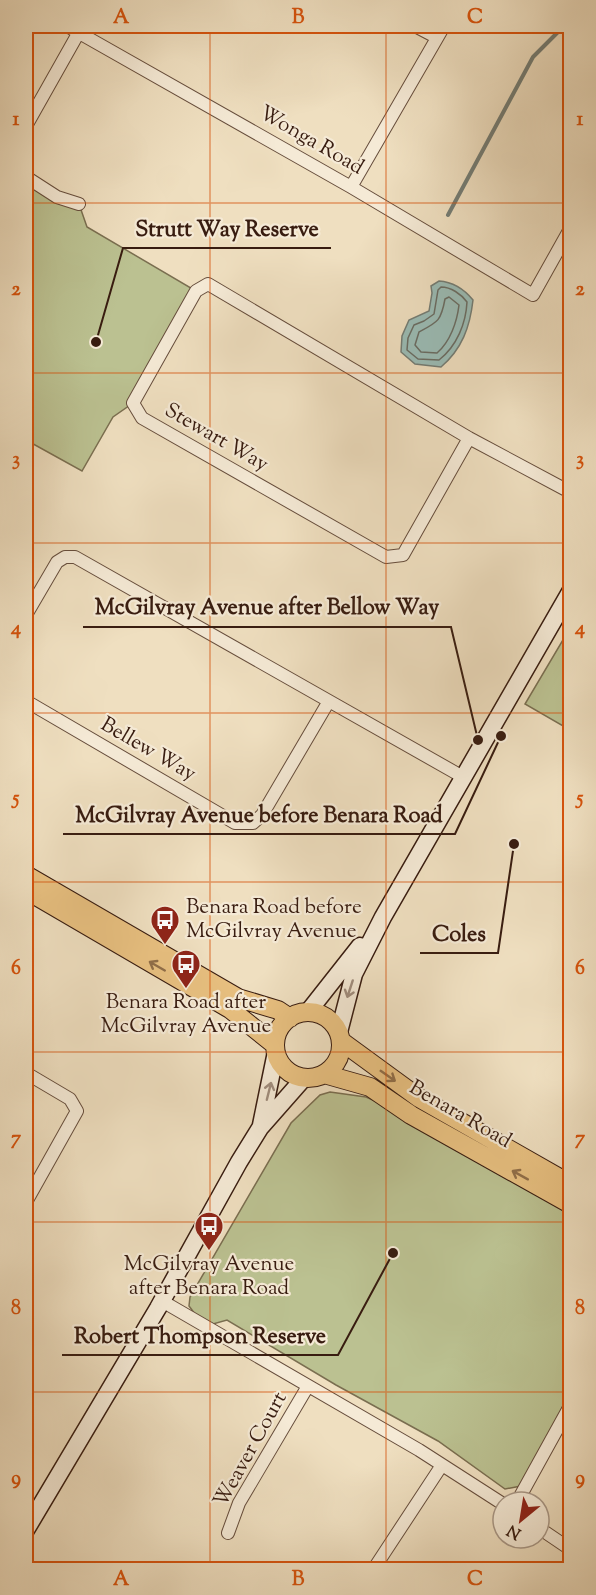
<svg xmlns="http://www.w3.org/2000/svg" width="596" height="1595" font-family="'Sorts Mill Goudy',serif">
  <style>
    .green { fill: #bbc191; stroke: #7a6e50; stroke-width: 1.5 }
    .water { fill: #9abcb6; stroke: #737c74; stroke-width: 1.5 }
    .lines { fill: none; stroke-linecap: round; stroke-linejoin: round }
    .shore { stroke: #696c63; stroke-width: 1.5 }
    .stream { stroke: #737c74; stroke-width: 4 }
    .street-casing { stroke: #664d3c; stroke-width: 14 }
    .secondary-casing { stroke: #381c10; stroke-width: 19 }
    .primary-casing { stroke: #381c10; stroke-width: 20 }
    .street { stroke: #f5ead6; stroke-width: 12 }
    .secondary { stroke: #f5ead6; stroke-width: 16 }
    .primary { stroke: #e8c080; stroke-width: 18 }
    .oneway { stroke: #906e48 }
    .oneway2 { stroke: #a08d7d }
    .grid { fill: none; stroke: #d6530c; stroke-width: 1.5; stroke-opacity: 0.55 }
    .labels { text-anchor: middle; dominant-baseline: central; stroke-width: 4.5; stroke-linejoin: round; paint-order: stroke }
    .street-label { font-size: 21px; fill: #381c10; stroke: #f5ead6 }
    .poi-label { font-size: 21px; fill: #381c10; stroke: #f5ead6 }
    .leader { fill: none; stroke: #381c10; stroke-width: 2 }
    .callout-dot { fill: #381c10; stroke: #f5ead6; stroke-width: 2 }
    .callout-label { font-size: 22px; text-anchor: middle; font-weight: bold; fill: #381c10; stroke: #f5ead6; stroke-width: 4.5; stroke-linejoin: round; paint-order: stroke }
    .neatline { fill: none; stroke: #d6530c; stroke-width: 2 }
    .grid-label { font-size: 20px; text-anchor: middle; font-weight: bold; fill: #d6530c }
  </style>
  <rect width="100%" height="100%" fill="#efdfc0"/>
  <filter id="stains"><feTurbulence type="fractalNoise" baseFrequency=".00333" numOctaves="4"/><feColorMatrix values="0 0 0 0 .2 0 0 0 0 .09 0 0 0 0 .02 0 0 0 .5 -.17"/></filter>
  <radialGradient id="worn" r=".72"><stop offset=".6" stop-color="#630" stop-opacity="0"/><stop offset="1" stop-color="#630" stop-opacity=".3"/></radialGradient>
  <path class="green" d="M26,177l53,27 8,23 109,64 -63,112 -20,14 -31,54 -56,-31z
    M570,628v102l-45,-26z
    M330,1092l36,5 25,11 179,101v188l-49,89 -16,3 -67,-48 -102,-56 -109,-65 -14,4 -18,-10 -6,-8 1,-9 101,-174 29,-28z"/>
  <path class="water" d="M439,281c15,1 25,8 34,19 -3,27 -11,49 -32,67l-26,-3 -14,-12 1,-16 7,-16 20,-9 3,-18 -1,-7z"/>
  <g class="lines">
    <path class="shore" d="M441,287c10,0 20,7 26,15 -1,21 -10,44 -28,58l-21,-1 -11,-9 1,-12 6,-13 10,-4 10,-7 4,-24z
      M449,297l10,8c-2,17 -9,37 -22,48l-16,-1 -6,-7 4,-13c19,-10 22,-11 26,-33z"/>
    <path class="stream" d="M448,215l85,-158 31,-31"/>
    <g class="street-casing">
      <path id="street" d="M67,26l284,161 182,108 37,-66
        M415,26l21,11
        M26,126l53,-94
        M26,177l31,20 22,7
        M351,187l93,-161
        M469,438l-66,117 -17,2 -244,-139 -9,-15 63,-112 12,-7 261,154 101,54
        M26,615l31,-53 8,-5h10l388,220
        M26,701l209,122h18l9,-8 67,-114
        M26,1073l44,26 7,12 -51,91
        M162,1301l257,149 84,54
        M517,1502l53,-96
        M539,1528l31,21
        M228,1533l11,-30 69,-117
        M373,1570l69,-105"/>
    </g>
    <g class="secondary-casing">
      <path id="secondary" d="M308,1012l52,-66
        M339,1032l15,-58 29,-57 187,-325
        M261,1125l15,-73
        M26,1530l132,-222 81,-146 21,-34 44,-50"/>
    </g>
    <g class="primary-casing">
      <path id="primary" d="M26,875l212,123 40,12 12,8
        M26,890l204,119 45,36
        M275 1045a33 33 0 1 1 66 0a33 33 0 1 1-66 0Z
        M341,1041l78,57 151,86
        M324,1074l46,13 41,28 159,89"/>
    </g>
    <use href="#street" class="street"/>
    <use href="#secondary" class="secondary"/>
    <use href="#primary" class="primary"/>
  </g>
  <defs><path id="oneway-shaft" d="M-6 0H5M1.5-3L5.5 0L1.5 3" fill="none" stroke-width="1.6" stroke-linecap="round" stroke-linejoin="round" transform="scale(1.5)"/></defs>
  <g class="oneway">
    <use href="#oneway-shaft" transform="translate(157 966) rotate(-150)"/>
    <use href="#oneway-shaft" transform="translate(388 1076) rotate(35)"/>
    <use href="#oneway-shaft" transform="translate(520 1175) rotate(-151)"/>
  </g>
  <g class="oneway2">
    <use href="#oneway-shaft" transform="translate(350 989) rotate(108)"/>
    <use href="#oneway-shaft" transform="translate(269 1091) rotate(-76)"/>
  </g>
  <path class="grid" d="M210,26v1544M386,26v1544M26,203h544M26,373h544M26,543h544M26,713h544M26,882h544M26,1052h544M26,1222h544M26,1392h544"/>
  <defs>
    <g id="bus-pin" transform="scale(1.5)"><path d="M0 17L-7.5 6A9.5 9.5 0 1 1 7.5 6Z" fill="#8f2418" stroke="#f5ead6"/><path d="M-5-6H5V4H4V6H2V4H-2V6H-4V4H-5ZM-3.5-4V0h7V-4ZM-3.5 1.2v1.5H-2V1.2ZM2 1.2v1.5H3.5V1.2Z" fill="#fff"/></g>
  </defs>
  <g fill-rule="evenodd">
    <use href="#bus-pin" x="165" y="920"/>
    <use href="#bus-pin" x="186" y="964"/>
    <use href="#bus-pin" x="209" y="1226"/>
  </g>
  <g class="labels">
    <g class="street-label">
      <text transform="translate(311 141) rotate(30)">Wonga Road</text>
      <text transform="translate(216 438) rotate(30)">Stewart Way</text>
      <text transform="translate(148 750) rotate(30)">Bellew Way</text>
      <text transform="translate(460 1115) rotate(30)">Benara Road</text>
      <text transform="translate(251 1450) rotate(-61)">Weaver Court</text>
    </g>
    <g class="poi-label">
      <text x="186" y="908" text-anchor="start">Benara Road before<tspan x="186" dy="24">McGilvray Avenue</tspan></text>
      <text x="186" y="1003">Benara Road after<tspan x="186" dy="24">McGilvray Avenue</tspan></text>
      <text x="209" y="1265">McGilvray Avenue<tspan x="209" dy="24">after Benara Road</tspan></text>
    </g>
  </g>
  <path class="leader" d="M96 342L123 248H331M478 740L451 627H83M501 736L455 834H63M514 844L498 953H420M393 1253L338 1355H62"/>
  <g class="callout-dot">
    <circle cx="96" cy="342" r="6"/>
    <circle cx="478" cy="740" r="6"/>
    <circle cx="501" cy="736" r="6"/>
    <circle cx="514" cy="844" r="6"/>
    <circle cx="393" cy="1253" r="6"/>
  </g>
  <g class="callout-label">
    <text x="227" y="236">Strutt Way Reserve</text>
    <text x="267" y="614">McGilvray Avenue after Bellow Way</text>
    <text x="259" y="822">McGilvray Avenue before Benara Road</text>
    <text x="459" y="941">Coles</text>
    <text x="200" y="1343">Robert Thompson Reserve</text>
  </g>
  <rect width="596" height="1595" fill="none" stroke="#efdfc0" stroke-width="66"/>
  <g transform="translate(521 1520) rotate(210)"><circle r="28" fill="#f5ead6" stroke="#a99887" stroke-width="1.5"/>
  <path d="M0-4.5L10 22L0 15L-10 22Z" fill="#8f2418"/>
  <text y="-9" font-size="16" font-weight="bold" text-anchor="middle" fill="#381c10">N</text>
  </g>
  <rect x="33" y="33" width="530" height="1529" class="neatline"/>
  <g class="grid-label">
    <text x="121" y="23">A</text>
    <text x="298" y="23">B</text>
    <text x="475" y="23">C</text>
    <text x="16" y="125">1</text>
    <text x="580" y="125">1</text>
    <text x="16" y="295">2</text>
    <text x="580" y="295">2</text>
    <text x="16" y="465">3</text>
    <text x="580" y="465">3</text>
    <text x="16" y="634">4</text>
    <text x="580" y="634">4</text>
    <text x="16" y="804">5</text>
    <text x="580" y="804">5</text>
    <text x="16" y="974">6</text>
    <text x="580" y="974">6</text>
    <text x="16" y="1144">7</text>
    <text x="580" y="1144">7</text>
    <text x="16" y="1314">8</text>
    <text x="580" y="1314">8</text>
    <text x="16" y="1484">9</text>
    <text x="580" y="1484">9</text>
    <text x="121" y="1585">A</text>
    <text x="298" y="1585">B</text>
    <text x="475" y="1585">C</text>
  </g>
  <rect width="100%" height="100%" filter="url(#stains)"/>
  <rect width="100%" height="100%" fill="url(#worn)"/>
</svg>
